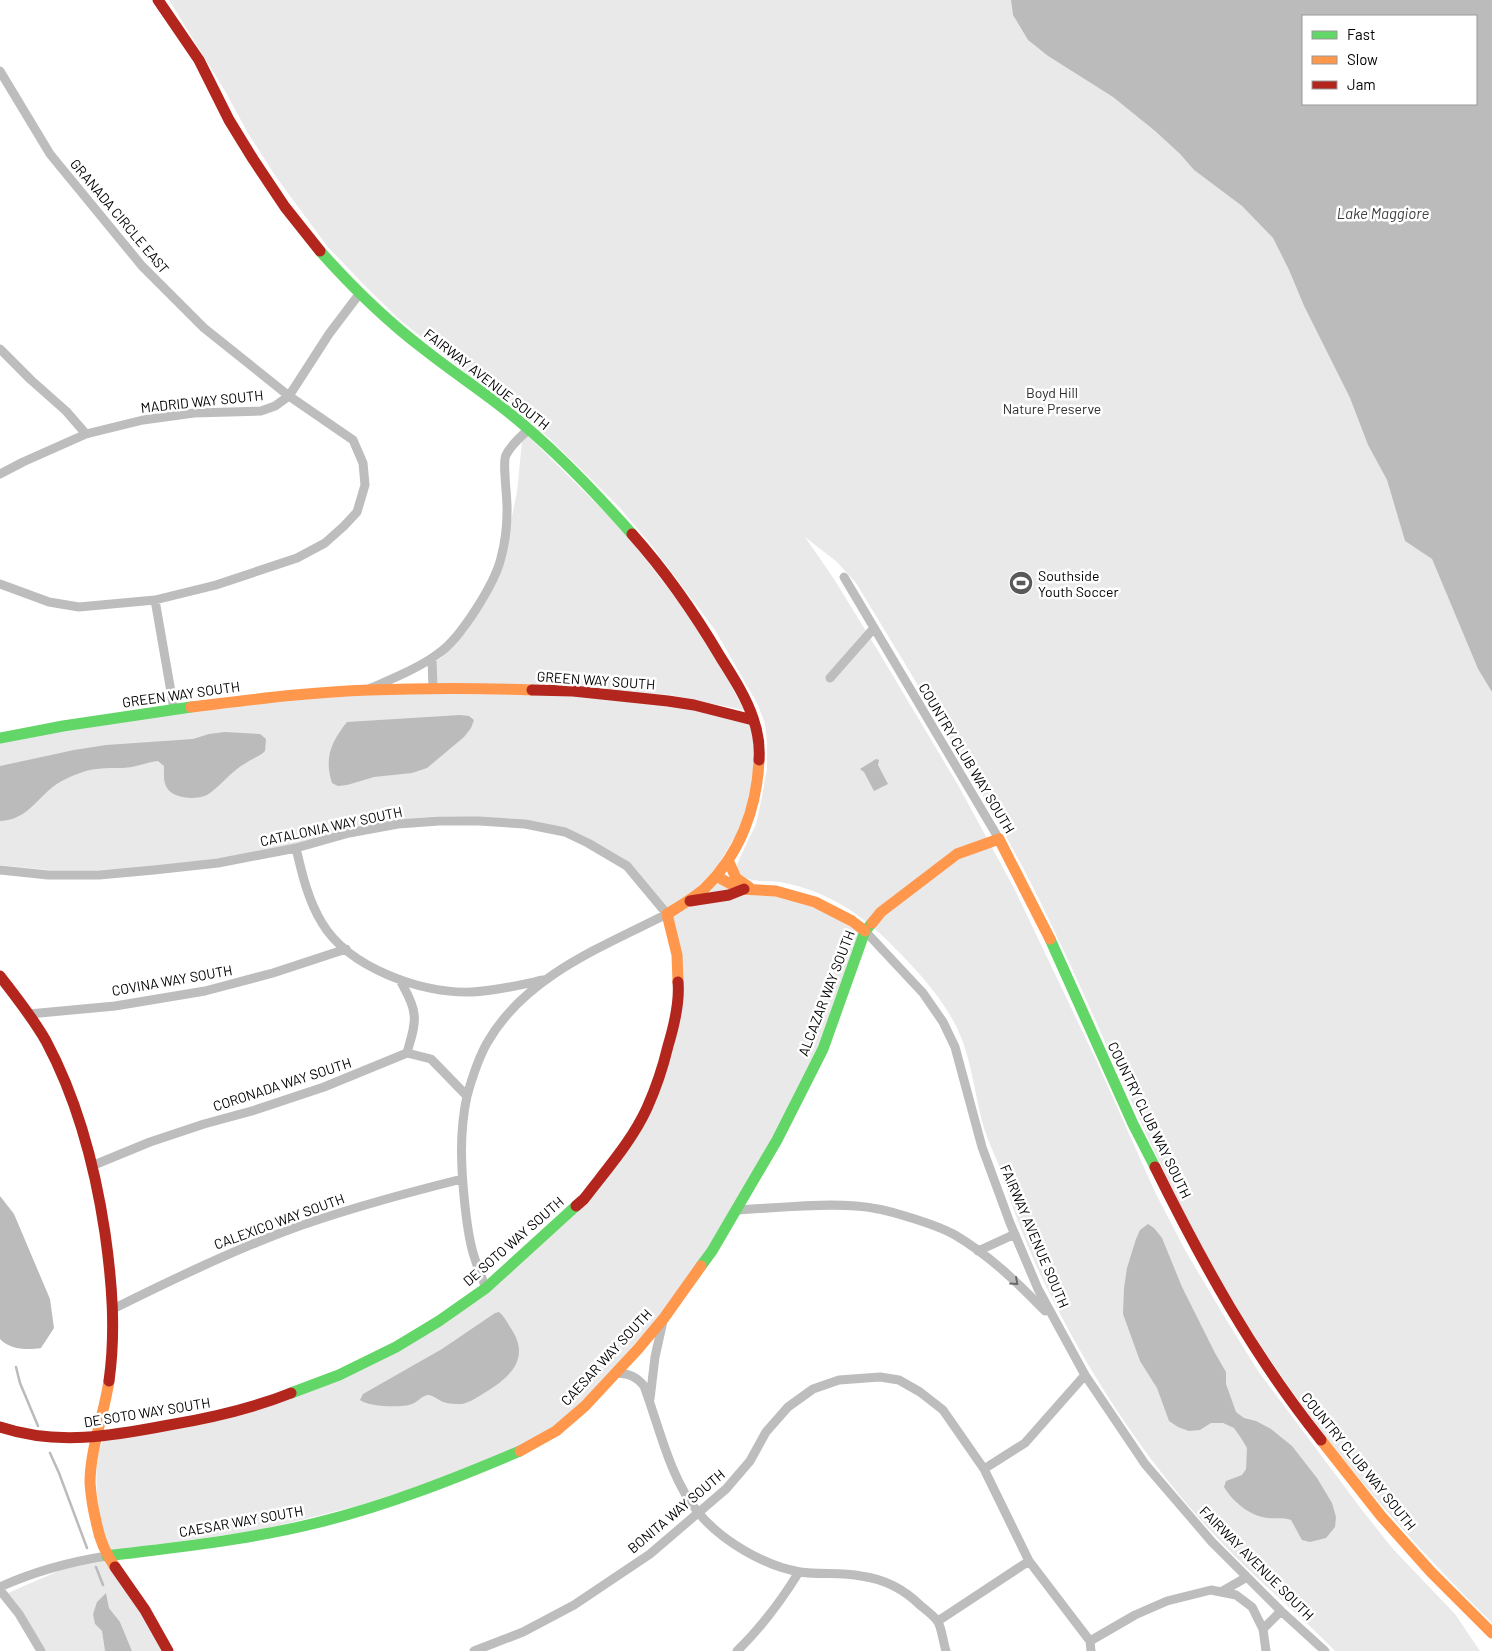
<svg xmlns="http://www.w3.org/2000/svg" width="1492" height="1651" font-family="Barlow,sans-serif">
  <style>
    .green { fill: #e9e9e9 }
    .water { fill: #bbb; fill-rule: evenodd }
    .lines { fill: none; stroke-linecap: round; stroke-linejoin: round }
    .stream { stroke: #bbb; stroke-width: 2.5 }
    .street { stroke: #bdbdbd; stroke-width: 9 }
    .fast { stroke: #63d668; stroke-width: 11 }
    .slow { stroke: #ff974d; stroke-width: 11 }
    .jam { stroke: #b3261e; stroke-width: 11 }
    .oneway { stroke: #686868 }
    .labels { text-anchor: middle; dominant-baseline: central; stroke-width: 5; stroke-linejoin: round; paint-order: stroke }
    .street-label { font-size: 14px; fill: #000; stroke: #fff }
    .park-label { font-size: 14px; fill: #2e2e2e; stroke: #fff }
    .poi-label { font-size: 14px; fill: #000; stroke: #fff; text-anchor: start }
    .water-label { font-size: 15px; font-style: italic; fill: #3f3f3f; stroke: #fff }
  </style>
  <rect width="100%" height="100%" fill="#fff"/>
  <path class="green" d="M169,0h842l2,15 15,25 20,16 65,41 42,34 25,23 14,16 48,36 31,32 16,32 15,36 46,92 18,47 19,35 18,61 27,18 46,110 14,23v931c-106,-105 -204,-222 -277,-353 -74,-131 -124,-273 -194,-406 -23,-43 -48,-86 -73,-128 -30,-51 -61,-102 -92,-153l-19,-21 -32,-25 29,42 46,75 78,131 56,103 83,174 58,130 30,58 39,66 34,55 104,139 31,39 62,65 25,37h-145c-41,-42 -87,-78 -126,-122 -66,-72 -120,-155 -163,-243 -19,-38 -34,-79 -47,-120 -5,-13 -11,-25 -15,-38 -10,-35 -12,-71 -29,-104 -16,-31 -43,-59 -68,-84 -31,-30 -64,-50 -107,-58 -10,-1 -21,0 -31,-3 -4,-1 -9,-5 -13,-8l1,-7 19,-40 6,-27 5,-29v-25l-2,-19 -7,-19 -43,-75 -63,-84 -32,-38 -31,-31 -40,-39 -40,-34 -42,-30 -67,-54 -34,-33 -39,-41 -51,-69 -27,-42 -24,-44z
    M528,436l97,96 81,106 38,72 -74,-15 -233,-11 -1,-23 6,-4 25,-26 22,-35 16,-35 6,-40 6,-29 5,-51z
    M434,694l139,1 96,9 79,16 6,18 -1,45 -13,45 -23,39 -27,28 -23,13 -34,-41 -12,-10 -31,-18 -26,-11 -49,-9 -19,-1 -57,-2 -50,5 -57,12 -46,14 -46,9 -102,12 -39,2h-51l-48,-5v-122c120,-23 243,-42 365,-48 23,-1 46,-1 69,-1z
    M720,876l73,23 36,15 31,19 -41,114 -46,91 -64,111 -49,67 -78,87 -28,24 -35,19 -66,29 -92,30 -100,25 -151,21c-3,-10 -7,-20 -9,-30 -4,-20 -9,-65 3,-81l164,-34 185,-89 175,-168 48,-116 -5,-116z
    M105,1561l61,90h-34l-12,-29 -11,-14 -3,-14 -11,30 7,7 3,20h-59l-24,-40 -14,-18 55,-24z"/>
  <path class="water" d="M1011,0h481v692l-14,-23 -46,-110 -27,-18 -18,-61 -19,-35 -18,-47 -46,-92 -15,-36 -16,-32 -31,-32 -48,-36 -14,-16 -25,-23 -42,-34 -65,-41 -20,-16 -15,-25zM1303,16h173v88h-173z
    M460,715l9,1 5,4 -3,8 -7,9 -37,31 -15,5 -38,4 -27,8 -9,1 -6,-3c-8,-25 -1,-41 15,-61z
    M225,732l35,2 6,5 -1,12c-6,6 -12,7 -19,12 -15,8 -26,24 -39,32 -11,5 -33,4 -40,-7 -4,-6 -3,-15 -3,-22l-6,-5c-9,1 -17,4 -26,6 -12,2 -24,0 -35,2 -12,1 -26,7 -37,13 -22,13 -31,38 -60,39v-55l74,-16 32,-5 87,-6 16,-5z
    M876,759l3,1 -1,5 10,19 -14,7 -10,-19 -4,-3z
    M0,1196l14,18 36,85 4,29 -13,20c-13,2 -31,2 -41,-9z
    M1148,1224l6,4 8,10 20,49 33,66 11,19v12l10,28 8,6 12,3 15,8 21,17 25,32 15,25 4,14 -1,10 -9,11 -16,4 -8,-2 -11,-20c-10,-3 -14,-1 -23,-2 -18,-2 -35,-16 -44,-31l2,-6 16,-6 4,-6 1,-21 -6,-10 -7,-10 -11,-5h-12l-11,7 -11,1 -11,-4 -9,-6 -12,-33 -17,-27 -17,-47 1,-26 3,-20 9,-29 4,-9z
    M499,1312c5,4 8,10 11,15 21,30 2,49 -24,65 -7,4 -15,10 -24,12 -6,0 -13,0 -19,-2 -4,-2 -9,-6 -14,-7 -7,0 -11,7 -17,9 -10,4 -43,3 -52,-4l3,-6 79,-45 53,-36z
    M106,1593l3,15 11,14 12,29h-27l-3,-20 -7,-7 -2,-10 4,-12z"/>
  <g class="lines">
    <path class="stream" d="M16,1367l4,16 18,43
      M50,1453l9,20 28,75
      M96,1567l7,18"/>
    <path class="street" d="M0,71l50,83 92,112 62,62 85,68 64,44 10,23 2,22 -8,27 -13,14 -19,17 -28,15 -81,27 -61,15 -76,7 -30,-5 -49,-18
      M0,349l31,31 35,31 20,23
      M0,474l23,-12 63,-28 57,-14 51,-7 67,-2 14,-5 14,-10 40,-62 31,-41
      M844,577l155,262
      M155,600l19,109
      M432,658l1,31
      M830,678l44,-50
      M371,688c23,-10 48,-20 68,-35 22,-15 56,-70 62,-95 4,-15 6,-31 6,-46 1,-12 -5,-49 -1,-57 5,-10 14,-18 22,-25
      M296,848c6,26 12,52 26,75 27,45 100,71 150,69 24,-1 48,-7 71,-12
      M0,870l48,5h51l55,-5 64,-7 78,-15 53,-15 49,-9 41,-3h40l46,3 40,8 23,11 39,23 40,48c-65,33 -142,62 -180,129 -9,16 -15,35 -20,53
      M865,931l58,62 20,29 12,25 27,100 28,76 28,66 47,86 60,89 67,78 69,69 44,40
      M400,980c5,10 13,22 14,34 2,12 -4,27 -7,39
      M29,1014l86,-8 90,-15 68,-18 73,-24
      M407,1053l24,6 36,37c-8,37 -6,73 -2,110 2,18 4,37 10,53 3,10 7,19 11,29
      M94,1165l56,-23 54,-18 51,-14 69,-23 83,-34
      M737,1210c39,-2 80,-7 119,-4 16,1 33,5 49,10 16,5 34,10 50,19 34,20 63,48 90,76
      M978,1251l37,-17
      M113,1309c56,-28 112,-55 170,-77 59,-22 119,-38 179,-53
      M617,1373c12,1 19,3 27,13 15,40 26,92 53,125 23,29 67,55 103,61 20,3 41,0 61,4 23,3 44,14 60,30 5,4 13,10 17,16 4,7 5,20 8,29
      M650,1399l5,-42 8,-36
      M984,1469l41,-26 60,-68
      M0,1587c35,-16 69,-25 107,-31
      M0,1590l19,24 22,37
      M1221,1592l26,-15
      M938,1621l91,-60
      M1090,1641l45,-26 32,-14 44,-11 25,5 16,12 11,22
      M474,1651l49,-19 51,-27 76,-51 76,-65 24,-28 16,-29 22,-25 25,-18 26,-9 41,-3 19,3 21,12 23,18 41,59 45,92 61,80 1,10
      M737,1651c24,-23 44,-50 62,-79
      M1266,1651l-3,-22 18,-18"/>
    <path class="fast" d="M320,251c32,36 67,70 105,99 29,23 60,43 88,66 43,35 82,76 119,118
      M0,738l63,-12 128,-19
      M1050,939l83,185 22,43
      M701,1266l11,-15 65,-111 46,-91 42,-118 7,-8
      M291,1393l48,-18 57,-28 43,-26 47,-33 90,-82
      M107,1556c70,-9 141,-16 209,-33 70,-17 138,-44 204,-72"/>
    <path class="slow" d="M191,707c59,-7 118,-15 178,-17 54,-2 109,-2 163,0
      M728,860l8,18 13,9
      M716,876l24,13 36,2 39,11 37,19 13,10
      M872,923l9,-11 76,-58 42,-15 51,100
      M678,982l-1,-27 -10,-41c13,-8 27,-16 38,-26 35,-34 52,-80 54,-128
      M109,1381c-5,34 -19,68 -19,102 1,13 3,26 6,38 3,17 9,32 19,46
      M1321,1440l60,76 50,56 61,61
      M520,1451l36,-20 29,-25 53,-57 26,-31 37,-52"/>
    <path class="jam" d="M158,0l41,60 30,60 24,39 32,48 35,44
      M632,534c34,38 63,80 89,124 12,19 25,39 32,60 5,14 7,28 6,42
      M532,690l41,1 95,10 26,4 59,15
      M690,901l39,-6 15,-6
      M0,976c16,21 33,42 46,65 32,60 49,125 59,192 7,49 11,98 4,148
      M1155,1167c48,97 98,188 166,273
      M576,1206l8,-7c22,-29 48,-58 63,-91 9,-20 16,-41 21,-62 6,-20 12,-43 10,-64
      M0,1427c57,19 112,9 169,-2 42,-7 82,-16 122,-32
      M115,1567l30,43 23,41"/>
  </g>
  <defs><path id="oneway-chevron" d="M-2-3.5L2.5 0L-2 3.5" fill="none" stroke-width="1.6" stroke-linecap="round" stroke-linejoin="round" transform="scale(1.25)"/></defs>
  <use class="oneway" href="#oneway-chevron" transform="translate(1015 1282) rotate(42)"/>
  <defs>
    <g id="stadium-disc" transform="scale(1.25)"><circle r="9.5" fill="#595959" stroke="#fff"/><path d="M0-5a6.5 5 0 1 0 0 10a6.5 5 0 1 0 0-10ZM-3.5-1.8h7v3.6h-7Z" fill="#fff"/></g>
  </defs>
  <g fill-rule="evenodd">
    <use href="#stadium-disc" x="1021" y="583"/>
  </g>
  <g class="labels">
    <g class="street-label">
      <text transform="translate(120 216) rotate(50)">GRANADA CIRCLE EAST</text>
      <text transform="translate(487 379) rotate(38)">FAIRWAY AVENUE SOUTH</text>
      <text transform="translate(202 401) rotate(-6)">MADRID WAY SOUTH</text>
      <text transform="translate(596 680) rotate(4)">GREEN WAY SOUTH</text>
      <text transform="translate(181 694) rotate(-8)">GREEN WAY SOUTH</text>
      <text transform="translate(967 758) rotate(59)">COUNTRY CLUB WAY SOUTH</text>
      <text transform="translate(331 826) rotate(-12)">CATALONIA WAY SOUTH</text>
      <text transform="translate(172 980) rotate(-10)">COVINA WAY SOUTH</text>
      <text transform="translate(826 993) rotate(-69)">ALCAZAR WAY SOUTH</text>
      <text transform="translate(282 1084) rotate(-18)">CORONADA WAY SOUTH</text>
      <text transform="translate(1150 1120) rotate(64)">COUNTRY CLUB WAY SOUTH</text>
      <text transform="translate(279 1221) rotate(-20)">CALEXICO WAY SOUTH</text>
      <text transform="translate(1035 1236) rotate(67)">FAIRWAY AVENUE SOUTH</text>
      <text transform="translate(513 1241) rotate(-41)">DE SOTO WAY SOUTH</text>
      <text transform="translate(606 1357) rotate(-47)">CAESAR WAY SOUTH</text>
      <text transform="translate(147 1412) rotate(-9)">DE SOTO WAY SOUTH</text>
      <text transform="translate(1359 1461) rotate(51)">COUNTRY CLUB WAY SOUTH</text>
      <text transform="translate(676 1511) rotate(-40)">BONITA WAY SOUTH</text>
      <text transform="translate(241 1521) rotate(-10)">CAESAR WAY SOUTH</text>
      <text transform="translate(1257 1563) rotate(45)">FAIRWAY AVENUE SOUTH</text>
    </g>
    <g class="park-label">
      <text x="1052" y="392">Boyd Hill<tspan x="1052" dy="16">Nature Preserve</tspan></text>
    </g>
    <g class="poi-label">
      <text x="1038" y="575">Southside<tspan x="1038" dy="16">Youth Soccer</tspan></text>
    </g>
    <g class="water-label">
      <text x="1383" y="213">Lake Maggiore</text>
    </g>
  </g>
  <rect x="1302" y="15" width="175" height="90" fill="#ffffff" stroke="#999999"/>
  <rect x="1312" y="31" width="25" height="8" fill="#63d668" stroke="#999999"/>
  <text x="1347" y="40" font-size="15" fill="#000000">Fast</text>
  <rect x="1312" y="56" width="25" height="8" fill="#ff974d" stroke="#999999"/>
  <text x="1347" y="65" font-size="15" fill="#000000">Slow</text>
  <rect x="1312" y="81" width="25" height="8" fill="#b3261e" stroke="#999999"/>
  <text x="1347" y="90" font-size="15" fill="#000000">Jam</text>
</svg>
